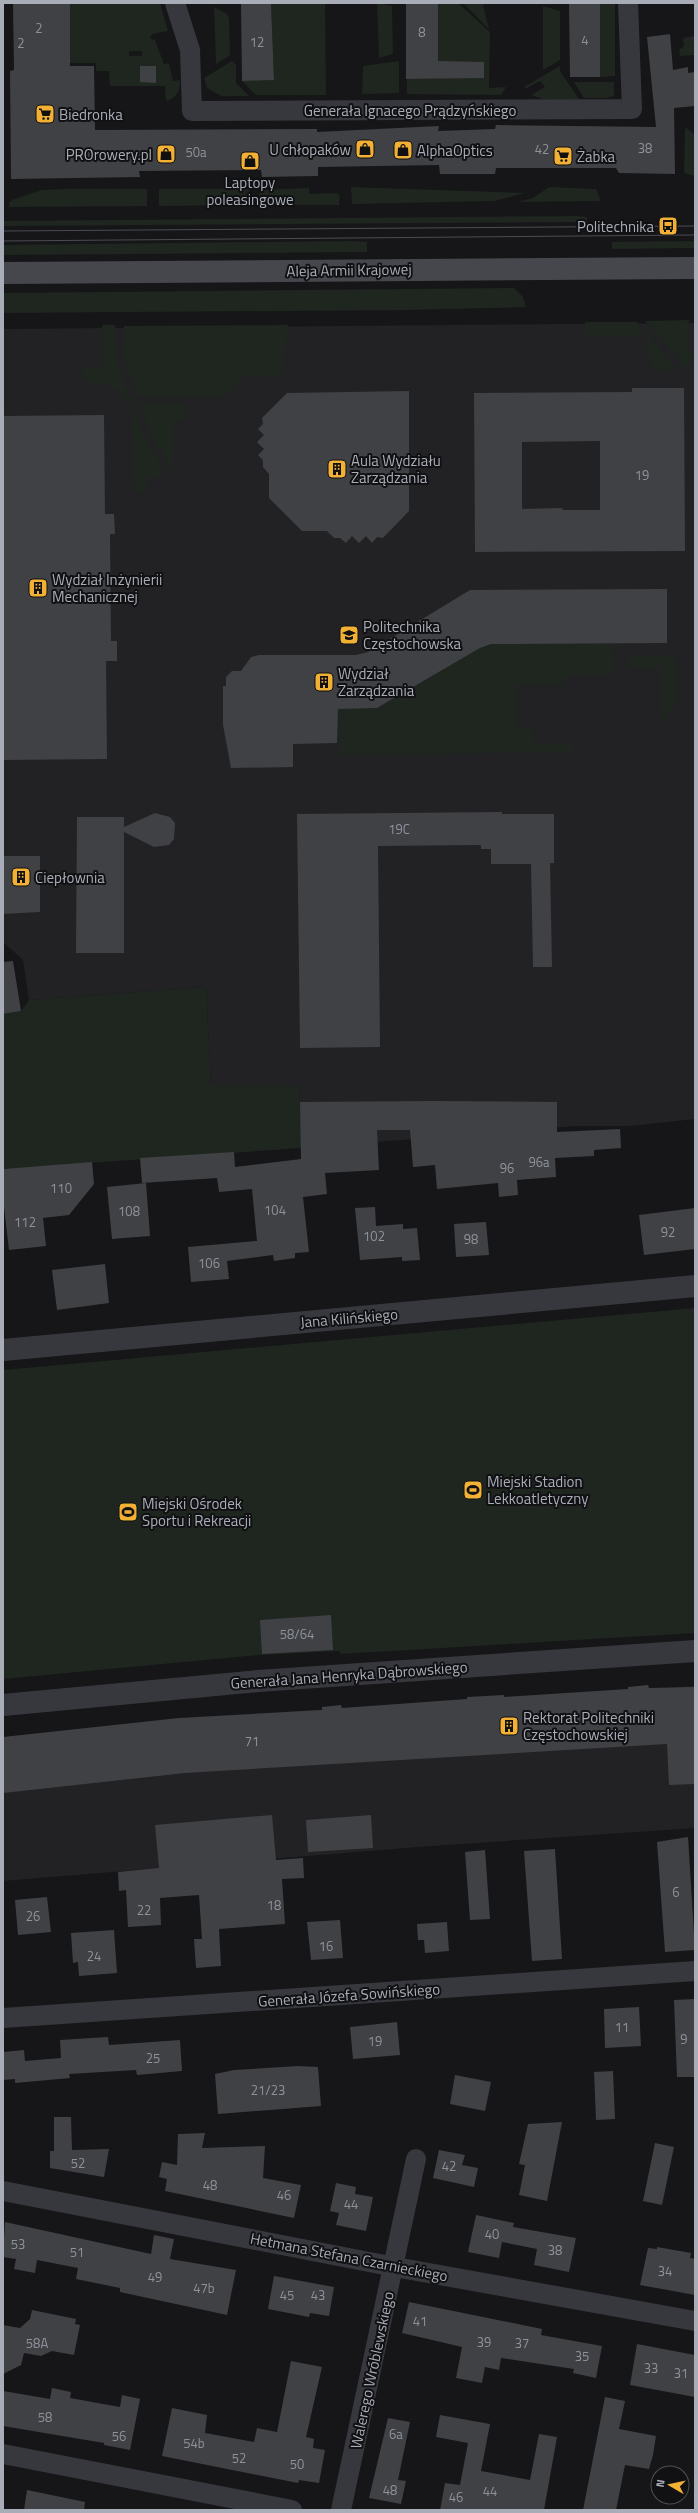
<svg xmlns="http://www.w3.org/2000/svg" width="698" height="2513" font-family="'Titillium Web',sans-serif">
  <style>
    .built { fill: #222225 }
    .green { fill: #1e261f; fill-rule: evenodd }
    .building { fill: #404145; fill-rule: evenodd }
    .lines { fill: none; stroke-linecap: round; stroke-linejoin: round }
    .minor { stroke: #37383d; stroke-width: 20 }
    .tertiary { stroke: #37383d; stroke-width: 22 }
    .secondary { stroke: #45474d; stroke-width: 22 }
    .tram { stroke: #4a4c52; stroke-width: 1 }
    .labels { text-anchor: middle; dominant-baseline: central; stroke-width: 4; stroke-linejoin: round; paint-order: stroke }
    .number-label { font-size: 13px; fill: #8e929b }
    .street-label { font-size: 15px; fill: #a8adb8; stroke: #111113 }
    .poi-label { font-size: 15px; fill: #a8adb8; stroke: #111113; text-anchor: start }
  </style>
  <rect width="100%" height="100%" fill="#161618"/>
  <path class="built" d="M695,323v796l-65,7h-55l-273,22 -3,-62h-88l-5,-99 -177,13 -6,-40 -20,-18v-613z
    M695,1686v142l-278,19 -414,34v-141l283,-28z"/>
  <path class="green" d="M70,3h90l8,28 -16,3 -2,4 5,2 9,24 5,-1 4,18 7,-1c0,11 -3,18 -14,21l-1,-15h-55l-1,-15h-13v-8h-26zM129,51h13v5h-13z
    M271,3h54l1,92h-70l-14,-14 32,-1z
    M377,3l15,3 1,48 -14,4z
    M438,3h20l32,29 -1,56 17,-1 -5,8 -94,-1v-15h31z
    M463,3h26l-6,2 6,24z
    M600,3h15v73l-15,1z
    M543,6l17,5v49l-17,10z
    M214,7l13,7 2,4 1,37 -14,9z
    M695,36v19l-15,1 -1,-6 5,-4 -1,-8z
    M232,61l4,4v18l13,13h-28l-14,-8 -3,-10z
    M399,61v32l-37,1 1,-28z
    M560,66v5l19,28h-36l-12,-4 14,-8 -5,-6 -15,8 -1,-2z
    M574,82h40v14l-7,2h-23z
    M685,127l10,8 -1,41 -10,-3z
    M351,187l174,6 -30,8 -143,3z
    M549,187l47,2 5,12 -83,1 15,-4z
    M309,188v6l28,-1 3,3 -1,9h-82l3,-15z
    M65,189h82v17l-138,1v-4l3,-3 29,-10z
    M159,189h90v16l-90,1z
    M577,216l10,1v5l-584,4v-5z
    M353,241l14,1v10l-364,3v-10z
    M695,241v7l-83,1v-7z
    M514,288l9,9 3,10 -119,3 -404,3v-20z
    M689,320l-1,29h7c0,9 -2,15 -10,19l-40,-47z
    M585,322h52l41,47c-4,2 -8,1 -12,2 -21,1 -18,-22 -19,-36h-62z
    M102,325h13l2,36 25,72 20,33v12l-15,-1v13l-9,4 -5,-10 -2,-78c-10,-19 -24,-22 -44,-24l-7,-8 6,-6h17z
    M288,325l-7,51h-36l-21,21 -87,-1 -13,-37v-33z
    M140,404h47l-2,16 -12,2v49l-22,-36z
    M491,644h121l2,31 -49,1v8h-49l1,44 16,1 1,16 39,-1v8l-234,3 -1,-46 39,-1 103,-60z
    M631,655h44l1,50 -14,16v-53h-35l1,-9h2z
    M206,987l5,99h88l3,62 -299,21v-155l18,-3 8,-11z
    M695,1308v325l-354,21 -2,-3 -80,4 -256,24v-309z"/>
  <path class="building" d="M13,3h57v63h24l1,64 222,-1v3l122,-6 -1,5 57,-2 1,-4 160,2 -9,-90 23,-3 3,36 15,-3v6l7,-1v34l-21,2 1,66 -56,-1 -3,-5h-120l-1,6h-55l-1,-9 -121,2v9l-56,1 -1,-7 -122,1 1,6 -129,2 -1,-108 4,-1z
    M241,3h30l3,77 -32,1z
    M406,3h32v58l46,1v16l-78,1z
    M569,3h31v74h-30z
    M140,66h16v17l-16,-1z
    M632,388h52l1,163 -210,1 -1,-159 158,-1zM600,441v69h-37l-1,-2 -40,1v-67z
    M409,391v120l-26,27 -6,-1 -5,6 -6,-7 -7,7 -7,-7 -6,7 -6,-5h-6l-7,-7h-25l-33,-33v-24l-6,-7v-7l-5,-5 6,-6 -7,-7 7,-7 -6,-6 5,-5 -1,-6 25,-25z
    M104,415l1,99h9l1,20h-5l1,107h6v20h-11l1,98 -104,1v-344z
    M667,589v54l-176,1 -11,4 -103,60 -39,1 -1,34 -44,1v23l-62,1 -8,-43v-39h3v-9l6,-6h9l10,-14 8,-2h97l12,-3 102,-62z
    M502,812v2h52v49h-4l2,104h-19l-2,-103h-40v-15h-10v-4l-103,1 2,201 -80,1 -3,-234z
    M155,813l15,4 5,6 -1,16 -5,6 -15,2 -30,-15v121h-48l1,-136h47v10z
    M3,856h37v56l-37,2z
    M13,961l8,50 -18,3v-52z
    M432,1101l125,1v30l63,-3 1,19 -27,2v6l-39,2 1,19 -39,3 1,15 -19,2 -1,-14 -61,6 -2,-24 -22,2 -3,-37h-33l2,40 -54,3 2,21 -24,3 6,55 -14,1v5l-21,3 -1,-6 -46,6 2,18 -38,3 -3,-35 69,-6 -5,-52 -33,3 -2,-14 -75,5 -2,-25 94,-6 1,15 66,-8 -1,-57z
    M92,1162l2,22 -25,31 -26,3 3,28 -37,4 -6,-52v-29z
    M146,1183l4,53 -38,3 -5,-52z
    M375,1207l1,19 27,-2v5l14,-1 3,32 -18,1v-4l-42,3 -5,-52z
    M695,1208v41l-51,6 -5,-40z
    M486,1222l3,33 -33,2 -2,-33z
    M105,1264l4,39 -52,7 -5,-40z
    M331,1615l2,35 -71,4 -2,-34z
    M648,1685l1,3 46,-1v97l-26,1 -2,-41 -482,29 -182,20v-56l176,-19 143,-8v-3l19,-2 1,3 125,-9v-2l37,-2v2l124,-8v-2z
    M272,1815l4,45 27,-2 1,20 -22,1 3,45 -66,5 2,37 -25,2 -2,-29h8l-3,-44 -39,3 1,27 -33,2 -2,-37 -7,1 -1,-19 41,-4 -4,-43z
    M371,1815l2,33 -65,4 -2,-32z
    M688,1837l7,113 -30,2 -8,-110z
    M555,1849l7,110 -30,2 -8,-110z
    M485,1850l5,69 -20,1 -5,-68z
    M47,1897l4,35 -33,3 -3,-35z
    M340,1920l3,38 -32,2 -4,-38z
    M447,1922l2,29 -24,2 -1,-13h-6l-1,-16z
    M114,1930l3,43 -38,3 -1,-14 -5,1 -2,-30z
    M695,1999v78h-18l-3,-77z
    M639,2007l2,39 -36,2 -1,-39z
    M397,2022l3,33 -47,4 -3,-32z
    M108,2037l1,8 71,-5 2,31 -45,4 -1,-5 -67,4 1,4 -55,5v-4l-12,1v-28l21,-2 1,11 36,-3 -1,-18z
    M298,2066l20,1 3,39 -103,8 -3,-40 19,-4z
    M613,2071l2,48 -19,1 -2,-48z
    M455,2075l36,7 -6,29 -35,-7z
    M54,2117h17l1,33 37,-1 -5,28 -54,-9v-17h4z
    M562,2122l-15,79 -28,-6 6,-30 -6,-1 9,-40z
    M205,2133l-3,15 63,-2 -2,32 38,7 -7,33 -129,-27 2,-12 -8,-2 3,-15 15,3 1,-31z
    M655,2143l19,4 -12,58 -19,-4z
    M439,2150l26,5 -3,10 16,3 -4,19 -41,-9z
    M336,2183l20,4 -1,7 18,3 -7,34 -30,-6 3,-12 -9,-2z
    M476,2215l38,8 -1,4 63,11 -7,34 -35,-7 3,-16 -35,-7 -3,16 -31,-6z
    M5,2222l146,32 3,-19 20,4 -4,20 66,11 -9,45 -107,-23v-4l-44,-9 2,-11 -41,-8 -2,13 -21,-4 2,-10 -13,-2z
    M657,2247l34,6 -1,5 5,1v36l-55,-10 8,-37 9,1z
    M274,2276l60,11 -5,29 -19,-3 -1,4 -41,-8z
    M409,2302l133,27 -1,6 61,11 -6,32 -23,-5 1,-4 -73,-11 -2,12 -14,-3 -3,16 -26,-5 6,-31 -60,-14z
    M32,2310l44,9 -1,5 5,1 -6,30 -22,-4 -11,5 -17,-3 -3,12 -18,9v-49l17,3 10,-9z
    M637,2344l58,11v42l-65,-12z
    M291,2361l31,6 -16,70 8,2 -1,9 12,2 -6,33 -20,-3 -1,3 -136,-27 10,-48 35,7 -2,18 49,9 3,-14 20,4z
    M52,2388l19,4 -1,6 50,9 2,-12 18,4 -10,51 -26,-5v-2l-101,-17v-35l47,8z
    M605,2397l20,4 -6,28 37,7 -3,19 -4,14 -24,-4 -9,45h-33z
    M440,2415l50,9 -9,47 49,9 9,-46 18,3 -13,73h-104l5,-27 15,2 8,-42 -32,-6z
    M388,2418l22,4 -12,58 8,1 -5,23 -32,-6z
    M27,2490l58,12 -1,8h-60z"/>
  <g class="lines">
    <path class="minor" d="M175,3l15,47 2,61 440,-2 -4,-106
      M3,2018l692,-47
      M3,2191l392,76 300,54
      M3,2454l289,56
      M341,2510l75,-351"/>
    <path class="tertiary" d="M3,1350l692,-64
      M3,1705l255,-24 437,-30"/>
    <path class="secondary" d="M3,273l692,-5"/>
    <path class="tram" d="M3,231l692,-5
      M3,241l692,-6"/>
  </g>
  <defs>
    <g id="supermarket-square" transform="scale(1)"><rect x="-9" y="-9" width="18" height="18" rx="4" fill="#f2b134" stroke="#111113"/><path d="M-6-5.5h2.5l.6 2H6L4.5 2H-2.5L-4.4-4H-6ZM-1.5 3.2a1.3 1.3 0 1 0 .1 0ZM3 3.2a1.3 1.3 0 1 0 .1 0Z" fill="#111"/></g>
    <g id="shop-square" transform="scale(1)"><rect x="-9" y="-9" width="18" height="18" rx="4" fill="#f2b134" stroke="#111113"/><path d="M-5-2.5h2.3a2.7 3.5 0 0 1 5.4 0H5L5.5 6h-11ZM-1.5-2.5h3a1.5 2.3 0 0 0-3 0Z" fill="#111"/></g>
    <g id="bus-square" transform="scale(1)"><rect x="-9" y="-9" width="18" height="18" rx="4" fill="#f2b134" stroke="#111113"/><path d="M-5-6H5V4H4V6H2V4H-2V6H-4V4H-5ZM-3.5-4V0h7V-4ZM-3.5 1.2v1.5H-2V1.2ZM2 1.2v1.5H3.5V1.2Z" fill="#111"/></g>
    <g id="building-square" transform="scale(1)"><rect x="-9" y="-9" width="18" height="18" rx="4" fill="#f2b134" stroke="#111113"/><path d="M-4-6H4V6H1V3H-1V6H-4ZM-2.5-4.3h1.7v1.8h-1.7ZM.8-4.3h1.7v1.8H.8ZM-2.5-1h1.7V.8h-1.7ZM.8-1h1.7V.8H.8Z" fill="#111"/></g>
    <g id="university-square" transform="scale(1)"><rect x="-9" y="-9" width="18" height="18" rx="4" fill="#f2b134" stroke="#111113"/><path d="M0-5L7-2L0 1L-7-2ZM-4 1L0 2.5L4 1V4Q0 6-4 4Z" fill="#111"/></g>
    <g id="stadium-square" transform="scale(1)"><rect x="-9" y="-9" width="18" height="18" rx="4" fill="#f2b134" stroke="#111113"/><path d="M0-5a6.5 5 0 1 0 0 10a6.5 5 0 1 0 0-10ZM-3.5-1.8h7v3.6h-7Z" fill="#111"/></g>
  </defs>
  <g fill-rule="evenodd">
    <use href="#supermarket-square" x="45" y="114"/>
    <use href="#shop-square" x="365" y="149"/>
    <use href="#shop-square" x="403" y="150"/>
    <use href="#shop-square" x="166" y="154"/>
    <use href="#supermarket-square" x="563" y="156"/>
    <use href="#shop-square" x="250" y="161"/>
    <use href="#bus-square" x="668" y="226"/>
    <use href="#building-square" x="337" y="469"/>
    <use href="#building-square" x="38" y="588"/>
    <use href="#university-square" x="349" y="635"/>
    <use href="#building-square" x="324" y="682"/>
    <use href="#building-square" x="21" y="877"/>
    <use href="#stadium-square" x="473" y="1490"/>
    <use href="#stadium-square" x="128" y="1512"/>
    <use href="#building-square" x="509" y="1726"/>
  </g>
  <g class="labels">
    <g class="number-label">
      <text x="39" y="28">2</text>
      <text x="422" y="32">8</text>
      <text x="585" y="40">4</text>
      <text x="257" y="42">12</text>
      <text x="21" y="43">2</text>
      <text x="645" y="148">38</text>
      <text x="542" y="149">42</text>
      <text x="196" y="152">50a</text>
      <text x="642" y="475">19</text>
      <text x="399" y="829">19C</text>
      <text x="539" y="1162">96a</text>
      <text x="507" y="1168">96</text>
      <text x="61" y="1188">110</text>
      <text x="275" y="1210">104</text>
      <text x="129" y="1211">108</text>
      <text x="25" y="1222">112</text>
      <text x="668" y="1232">92</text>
      <text x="374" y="1236">102</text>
      <text x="471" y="1239">98</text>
      <text x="209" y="1263">106</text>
      <text x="297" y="1634">58/64</text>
      <text x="252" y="1741">71</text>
      <text x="676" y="1892">6</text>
      <text x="274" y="1905">18</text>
      <text x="144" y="1910">22</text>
      <text x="33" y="1916">26</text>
      <text x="326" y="1946">16</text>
      <text x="94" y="1956">24</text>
      <text x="622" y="2027">11</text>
      <text x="684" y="2039">9</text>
      <text x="375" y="2041">19</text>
      <text x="153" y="2058">25</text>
      <text x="268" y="2090">21/23</text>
      <text x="78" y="2163">52</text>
      <text x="449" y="2166">42</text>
      <text x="210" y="2185">48</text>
      <text x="284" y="2195">46</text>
      <text x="351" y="2204">44</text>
      <text x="492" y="2234">40</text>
      <text x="18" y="2244">53</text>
      <text x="555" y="2250">38</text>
      <text x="77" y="2252">51</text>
      <text x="665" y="2271">34</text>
      <text x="155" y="2277">49</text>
      <text x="204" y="2288">47b</text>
      <text x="287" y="2295">45</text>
      <text x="318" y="2295">43</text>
      <text x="420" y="2321">41</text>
      <text x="484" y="2342">39</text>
      <text x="37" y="2343">58A</text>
      <text x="522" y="2343">37</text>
      <text x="582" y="2356">35</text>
      <text x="651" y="2368">33</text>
      <text x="681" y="2373">31</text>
      <text x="45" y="2417">58</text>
      <text x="396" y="2434">6a</text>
      <text x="119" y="2436">56</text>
      <text x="194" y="2443">54b</text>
      <text x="239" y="2458">52</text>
      <text x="297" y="2464">50</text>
      <text x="390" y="2490">48</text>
      <text x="490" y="2491">44</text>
      <text x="456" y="2497">46</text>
    </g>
    <g class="street-label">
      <text x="410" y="110">Generała Ignacego Prądzyńskiego</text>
      <text transform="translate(349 270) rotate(-1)">Aleja Armii Krajowej</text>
      <text transform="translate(349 1318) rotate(-5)">Jana Kilińskiego</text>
      <text transform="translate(349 1675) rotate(-4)">Generała Jana Henryka Dąbrowskiego</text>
      <text transform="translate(349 1995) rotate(-4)">Generała Józefa Sowińskiego</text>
      <text transform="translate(349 2257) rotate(11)">Hetmana Stefana Czarnieckiego</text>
      <text transform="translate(372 2370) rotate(-78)">Walerego Wróblewskiego</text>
    </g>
    <g class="poi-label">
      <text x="59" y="114">Biedronka</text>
      <text x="351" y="149" text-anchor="end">U chłopaków</text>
      <text x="417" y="150">AlphaOptics</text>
      <text x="152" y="154" text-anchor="end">PROrowery.pl</text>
      <text x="577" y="156">Żabka</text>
      <text x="250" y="182" text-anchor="middle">Laptopy<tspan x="250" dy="17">poleasingowe</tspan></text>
      <text x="654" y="226" text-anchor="end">Politechnika</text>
      <text x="351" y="460">Aula Wydziału<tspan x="351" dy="17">Zarządzania</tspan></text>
      <text x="52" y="579">Wydział Inżynierii<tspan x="52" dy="17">Mechanicznej</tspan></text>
      <text x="363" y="626">Politechnika<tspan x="363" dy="17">Częstochowska</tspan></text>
      <text x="338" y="673">Wydział<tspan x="338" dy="17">Zarządzania</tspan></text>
      <text x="35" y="877">Ciepłownia</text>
      <text x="487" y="1481">Miejski Stadion<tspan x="487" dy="17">Lekkoatletyczny</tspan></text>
      <text x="142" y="1503">Miejski Ośrodek<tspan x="142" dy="17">Sportu i Rekreacji</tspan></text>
      <text x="523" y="1717">Rektorat Politechniki<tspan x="523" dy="17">Częstochowskiej</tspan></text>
    </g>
  </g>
  <rect width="698" height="2513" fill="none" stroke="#a8adb8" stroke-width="8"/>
  <g transform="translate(670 2485) rotate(279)"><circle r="19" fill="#111113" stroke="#4d4f55"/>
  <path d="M0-3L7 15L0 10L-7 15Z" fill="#f2b134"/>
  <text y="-6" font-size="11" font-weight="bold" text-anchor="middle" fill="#a8adb8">N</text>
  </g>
</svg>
